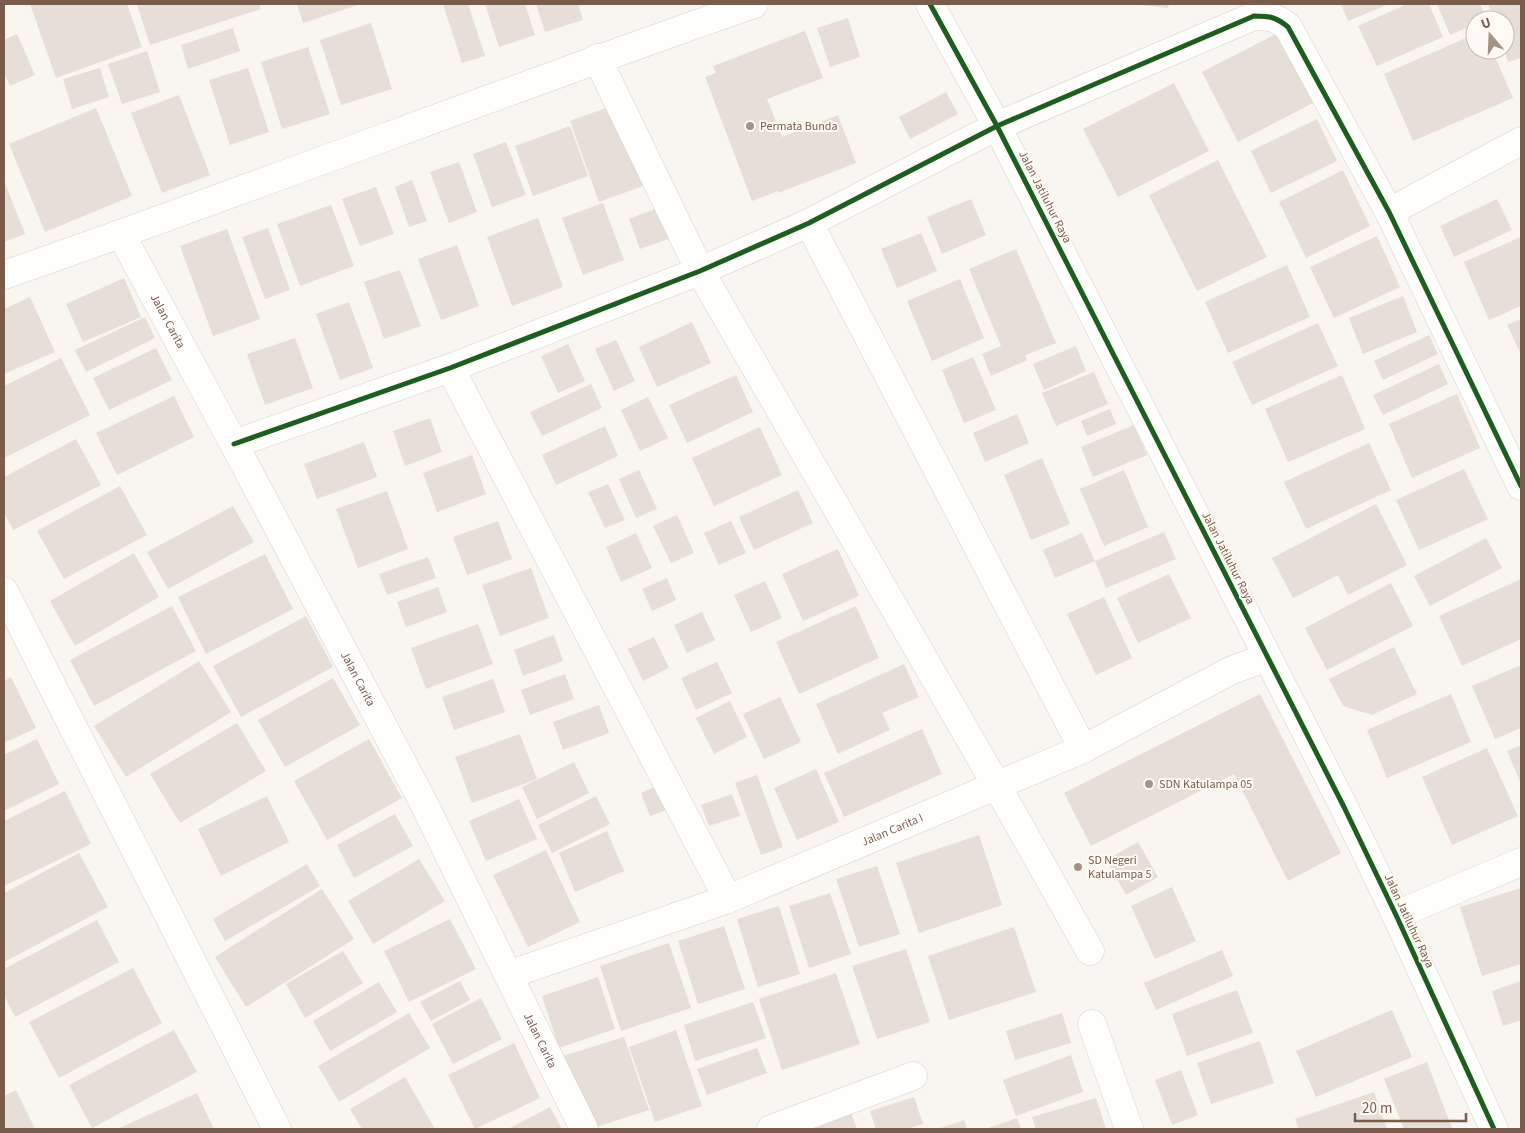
<svg xmlns="http://www.w3.org/2000/svg" width="1525" height="1133" font-family="'Source Sans 3',sans-serif">
  <style>
    .building { fill: #e6ded7 }
    .lines { fill: none; stroke-linecap: round; stroke-linejoin: round }
    .minor-casing { stroke: #d7d1cb; stroke-width: 29 }
    .minor { stroke: #fefefd; stroke-width: 28 }
    .cycleway-casing { stroke: #fffaf3; stroke-width: 8 }
    .cycleway { stroke: #1b5e20; stroke-width: 5 }
    .poi-dot { fill: #a69286; stroke: #fffaf3; stroke-width: 2 }
    .labels { text-anchor: middle; dominant-baseline: central; stroke-width: 4; stroke-linejoin: round; paint-order: stroke }
    .poi-label { font-size: 12px; fill: #7a5c4d; stroke: #fffaf3; text-anchor: start }
    .street-label { font-size: 12px; fill: #7a5c4d; stroke: #fffaf3 }
  </style>
  <rect width="100%" height="100%" fill="#f9f5f0"/>
  <path class="building" d="M30,4h97l15,43 -86,31z
    M137,4h122l2,5 -111,36z
    M297,4h64l-58,19z
    M443,4h25l17,52 -23,7z
    M485,4h40l10,31 -36,12z
    M536,4h42l5,16 -38,12z
    M1141,4h28l-1,4 -27,-3z
    M1341,4h48l-41,17z
    M1407,4h22l14,33 -66,29 -19,-40z
    M1437,4h43l7,16h-12v4l-25,11z
    M1488,4h33v54l-13,4 -4,-12 1,-30h-11z
    M848,18l12,39 -30,10 -13,-39z
    M371,23l21,66 -51,16 -21,-65z
    M233,28l7,23 -52,18 -7,-24z
    M805,31l18,47 -56,21 15,38 56,-22 18,48 -78,30v-2l-26,10 -47,-124 11,-4 -3,-7z
    M1278,33l35,70 -75,39 -36,-70z
    M17,34l18,41 -25,11 -6,-13v-33z
    M1475,34v16h17l21,48 -100,43 -29,-67z
    M308,47l22,67 -48,15 -21,-67z
    M147,51l13,41 -38,12 -14,-40z
    M100,68l9,29 -37,12 -9,-30z
    M248,68l21,64 -39,13 -21,-65z
    M1174,83l35,68 -91,46 -35,-68z
    M946,92l12,22 -48,25 -11,-22z
    M179,95l31,80 -48,18 -31,-80z
    M617,104l29,81 -47,17 -29,-81z
    M96,108l36,88 -87,36 -36,-88z
    M1317,119l20,42 -66,32 -20,-42z
    M570,126l18,50 -55,20 -18,-50z
    M506,142l20,53 -34,12 -19,-53z
    M1218,160l49,97 -70,34 -48,-96z
    M459,162l18,50 -28,11 -19,-51z
    M1343,170l27,56 -64,32 -27,-56z
    M412,180l15,41 -18,6 -14,-40z
    M4,181l21,53 -21,8z
    M376,187l18,47 -34,12 -18,-47z
    M971,199l15,36 -44,19 -15,-37z
    M1497,199l15,31 -58,27 -14,-31z
    M603,203l21,57 -41,15 -21,-57z
    M331,205l23,61 -54,20 -23,-62z
    M663,206l11,31 -34,12 -11,-30z
    M538,218l25,69 -51,19 -25,-69z
    M268,228l22,62 -25,9 -23,-62z
    M227,229l33,90 -47,17 -33,-90z
    M921,233l16,38 -40,17 -16,-39z
    M1377,236l23,51 -66,31 -24,-51z
    M1521,237v69l-32,14 -25,-58z
    M457,245l22,61 -38,14 -23,-61z
    M1016,249l40,94 -31,12 2,5 -36,16 -9,-22 19,-8 -32,-77z
    M1287,265l23,52 -82,36 -23,-51z
    M400,270l21,56 -37,13 -20,-57z
    M124,278l17,39 -58,25 -17,-38z
    M960,279l24,59 -52,23 -25,-60z
    M1403,296l14,36 -54,22 -14,-36z
    M30,297l25,55 -51,22v-65z
    M349,302l24,66 -33,12 -24,-66z
    M145,317l10,21 -69,34 -11,-22z
    M1521,319v35l-14,-29z
    M692,322l19,41 -54,24 -18,-40z
    M1318,323l20,43 -86,39 -20,-43z
    M1429,335l9,19 -55,26 -9,-19z
    M295,338l18,50 -48,17 -18,-51z
    M616,340l19,41 -21,10 -19,-42z
    M568,344l17,37 -27,12 -17,-37z
    M1076,346l10,25 -42,19 -11,-26z
    M156,348l16,32 -63,30 -16,-32z
    M973,357l23,53 -32,13 -22,-53z
    M61,358l29,57 -86,43v-72z
    M1439,364l9,20 -65,31 -10,-20z
    M1094,372l14,32 -52,22 -14,-33z
    M736,375l17,37 -66,31 -18,-38z
    M1342,375l23,54 -77,33 -23,-53z
    M591,384l11,24 -60,28 -12,-24z
    M1457,394l23,54 -68,30 -23,-54z
    M174,396l20,41 -77,38 -21,-42z
    M648,397l20,41 -28,13 -19,-41z
    M1110,409l6,15 -29,12 -6,-15z
    M1017,414l12,29 -44,19 -12,-29z
    M430,418l12,34 -37,14 -12,-35z
    M1134,425l13,30 -54,22 -12,-30z
    M605,426l13,30 -62,29 -14,-30z
    M760,427l22,48 -68,31 -22,-48z
    M76,439l25,46 -88,45 -9,-18v-35z
    M364,442l13,35 -60,22 -13,-35z
    M1369,443l22,47 -85,39 -22,-47z
    M472,455l14,39 -49,18 -14,-39z
    M1042,458l28,66 -39,16 -27,-65z
    M1464,469l24,50 -69,31 -23,-50z
    M639,470l18,39 -21,9 -17,-39z
    M1124,470l24,57 -44,19 -24,-57z
    M608,484l17,36 -20,8 -17,-36z
    M120,486l27,49 -83,44 -27,-48z
    M798,490l15,33 -59,27 -15,-33z
    M387,491l21,58 -50,19 -22,-59z
    M1376,504l31,61 -59,30 -10,-20 -45,23 -21,-40z
    M233,506l21,36 -86,47 -21,-37z
    M677,515l17,38 -23,10 -18,-37z
    M498,521l14,38 -45,16 -14,-38z
    M731,521l15,32 -27,12 -15,-32z
    M1164,532l12,27 -70,29 -11,-27z
    M636,533l16,35 -31,14 -15,-35z
    M1082,533l13,28 -40,17 -12,-28z
    M1486,538l16,30 -72,38 -16,-30z
    M838,549l21,47 -56,25 -21,-47z
    M134,553l25,44 -84,49 -25,-45z
    M265,554l28,55 -87,45 -28,-57z
    M428,557l8,21 -49,17 -8,-21z
    M531,568l18,50 -49,18 -18,-51z
    M1169,574l22,44 -53,25 -21,-45z
    M667,578l9,22 -24,11 -10,-22z
    M1521,579v60l-59,27 -23,-50z
    M765,581l17,37 -31,14 -17,-37z
    M1391,583l22,43 -86,44 -22,-42z
    M438,587l9,25 -41,15 -9,-25z
    M1104,597l28,61 -36,17 -29,-61z
    M172,606l24,45 -102,55 -24,-46z
    M856,606l23,52 -80,36 -23,-52z
    M702,612l13,28 -28,13 -13,-28z
    M306,616l27,51 -92,50 -28,-51z
    M478,624l15,40 -67,25 -15,-41z
    M554,635l9,26 -40,15 -9,-26z
    M654,637l15,31 -26,13 -15,-32z
    M1394,647l23,47 -45,21 -29,-9 -14,-27z
    M199,661l32,51 -105,65 -32,-51z
    M717,662l15,31 -36,17 -15,-32z
    M904,664l15,33 -37,16 8,17 -52,24 -22,-50z
    M1521,665v63l-26,11 -23,-53z
    M565,674l9,25 -44,16 -9,-25z
    M11,677l25,51 -32,15v-62z
    M333,678l27,47 -75,42 -27,-47z
    M493,679l12,33 -51,18 -12,-33z
    M1260,694l81,159 -53,28 -54,-107 -143,72 -27,-53z
    M1451,694l20,48 -84,36 -20,-48z
    M780,697l21,45 -37,17 -21,-45z
    M730,701l17,36 -33,17 -18,-36z
    M599,705l10,28 -46,17 -10,-28z
    M237,723l29,48 -86,52 -30,-49z
    M922,729l20,45 -98,43 -20,-44z
    M520,734l17,45 -65,24 -17,-46z
    M37,739l22,45 -55,27v-56z
    M369,739l33,59 -75,42 -33,-59z
    M1521,745v39l-14,-33z
    M1487,748l31,68 -66,29 -30,-68z
    M574,762l15,31 -52,26 -15,-32z
    M816,769l23,53 -42,18 -23,-52z
    M757,775l26,72 -22,8 -26,-72z
    M657,786l10,24 -17,6 -9,-23z
    M65,791l26,53 -87,42v-65z
    M732,794l8,22 -31,10 -8,-21z
    M267,796l22,46 -68,34 -23,-47z
    M596,796l14,28 -58,29 -14,-28z
    M519,799l18,40 -51,22 -17,-40z
    M395,814l18,32 -59,32 -17,-33z
    M607,831l17,40 -49,21 -16,-39z
    M979,835l23,70 -83,28 -23,-70z
    M1138,842l20,35 -32,18 -20,-35z
    M546,850l34,72 -52,25 -35,-72z
    M79,853l29,54 -104,55v-69z
    M419,859l26,42 -72,43 -25,-43z
    M307,864l13,22 -95,55 -12,-22z
    M877,866l23,68 -41,13 -23,-68z
    M1172,887l24,54 -41,18 -24,-53z
    M1521,888v76l-39,12 -22,-69z
    M322,889l32,50 -108,68 -31,-50z
    M830,893l21,61 -42,14 -20,-62z
    M779,906l21,68 -42,13 -21,-68z
    M450,919l26,50 -67,33 -25,-51z
    M97,920l22,42 -104,55 -11,-22v-26z
    M724,926l21,63 -47,15 -20,-63z
    M1014,927l22,65 -87,28 -21,-64z
    M669,943l22,65 -70,23 -21,-65z
    M906,949l24,73 -53,17 -25,-73z
    M1222,950l11,26 -77,34 -12,-27z
    M343,951l20,32 -58,35 -19,-34z
    M133,968l29,55 -103,55 -30,-56z
    M836,973l24,71 -78,26 -23,-71z
    M598,977l17,52 -56,19 -17,-52z
    M460,981l10,19 -39,21 -11,-19z
    M1521,981v39l-18,6 -11,-35z
    M379,982l18,30 -67,39 -17,-30z
    M1237,990l16,43 -66,23 -15,-42z
    M481,998l21,41 -49,25 -21,-40z
    M753,1002l13,36 -71,23 -11,-36z
    M1392,1010l20,47 -96,40 -20,-46z
    M409,1013l21,35 -91,54 -21,-36z
    M1062,1013l9,30 -56,17 -9,-29z
    M174,1030l23,42 -105,56 -23,-43z
    M676,1030l26,76 -47,16 -26,-75z
    M624,1037l25,73 -59,19 -27,-73z
    M1260,1041l14,42 -63,21 -14,-41z
    M514,1043l26,55 -65,31 -27,-54z
    M757,1048l10,25 -60,22 -10,-26z
    M1071,1055l12,37 -67,24 -13,-36z
    M1427,1062l25,66 -48,1 -20,-50z
    M1181,1070l17,45 -26,10 -17,-45z
    M405,1077l30,52h-73l-12,-20z
    M16,1090l19,39h-31v-33z
    M1374,1092l13,37h-88l-4,-10z
    M197,1093l17,36h-97z
    M914,1097l9,27 -16,5h-31l-6,-18z
    M1096,1098l10,31h-70l-4,-12z
    M550,1107l12,22h-54z
    M849,1107l8,22h-46l-3,-8z
    M1017,1118l4,11h-35z
    M964,1120l3,9h-29z"/>
  <g class="lines">
    <g class="minor-casing">
      <g id="minor">
        <path d="M930,4l67,122 347,681 52,108 98,214"/>
        <path d="M597,58l103,213 297,515 93,165"/>
        <path d="M1389,212l132,-71"/>
        <path d="M809,223l274,526"/>
        <path id="s1" d="M121,234l113,210 187,354 163,331"/>
        <path d="M4,275c251,-87 499,-184 750,-271"/>
        <path d="M450,368l278,531"/>
        <path d="M234,444l216,-76 250,-97 109,-48 188,-97 257,-110c16,0 22,1 34,11l101,185 132,274"/>
        <path d="M4,591l273,538"/>
        <path d="M1396,915l125,-53"/>
        <path id="s2" d="M508,975l220,-76 355,-150 147,-78 37,-14"/>
        <path d="M1092,1024l37,105"/>
        <path d="M771,1129l142,-53"/>
      </g>
    </g>
    <use href="#minor" class="minor"/>
    <g class="cycleway-casing">
      <path id="cycleway" d="M930,4l67,122 347,681 52,108 98,214
        M234,444l216,-76 250,-97 109,-48 188,-97 257,-110c16,0 22,1 34,11l101,185 132,274"/>
    </g>
    <use href="#cycleway" class="cycleway"/>
  </g>
  <g class="poi-dot">
    <circle cx="750" cy="126" r="5"/>
    <circle cx="1149" cy="784" r="5"/>
    <circle cx="1078" cy="867" r="5"/>
  </g>
  <g class="labels">
    <g class="poi-label">
      <text x="760" y="126">Permata Bunda</text>
      <text x="1159" y="784">SDN Katulampa 05</text>
      <text x="1088" y="860">SD Negeri<tspan x="1088" dy="14">Katulampa 5</tspan></text>
    </g>
    <g class="street-label">
      <text transform="translate(1045 197) rotate(63)">Jalan Jatiluhur Raya</text>
      <text stroke="none"><textPath href="#s1" startOffset="99">Jalan Carita</textPath></text>
      <text transform="translate(1228 558) rotate(63)">Jalan Jatiluhur Raya</text>
      <text stroke="none"><textPath href="#s1" startOffset="504">Jalan Carita</textPath></text>
      <text stroke="none"><textPath href="#s2" startOffset="411">Jalan Carita I</textPath></text>
      <text transform="translate(1409 921) rotate(65)">Jalan Jatiluhur Raya</text>
      <text stroke="none"><textPath href="#s1" startOffset="909">Jalan Carita</textPath></text>
    </g>
  </g>
  <rect width="1525" height="1133" fill="none" stroke="#7a5c4d" stroke-width="10"/>
  <g transform="translate(1490 35) rotate(341)"><circle r="24" fill="#fffaf3" stroke="#cabbb1"/>
  <path d="M0-4L9 19L0 12L-9 19Z" fill="#a69286"/>
  <text y="-8" font-size="14" font-weight="bold" text-anchor="middle" fill="#7a5c4d">U</text>
  </g>
  <path d="M1355 1113v8h111v-8" fill="none" stroke="#7a5c4d" stroke-width="2.5"/>
  <text x="1362" y="1113" font-size="15" fill="#7a5c4d" stroke="#fffaf3" stroke-width="4" paint-order="stroke">20 m</text>
</svg>
